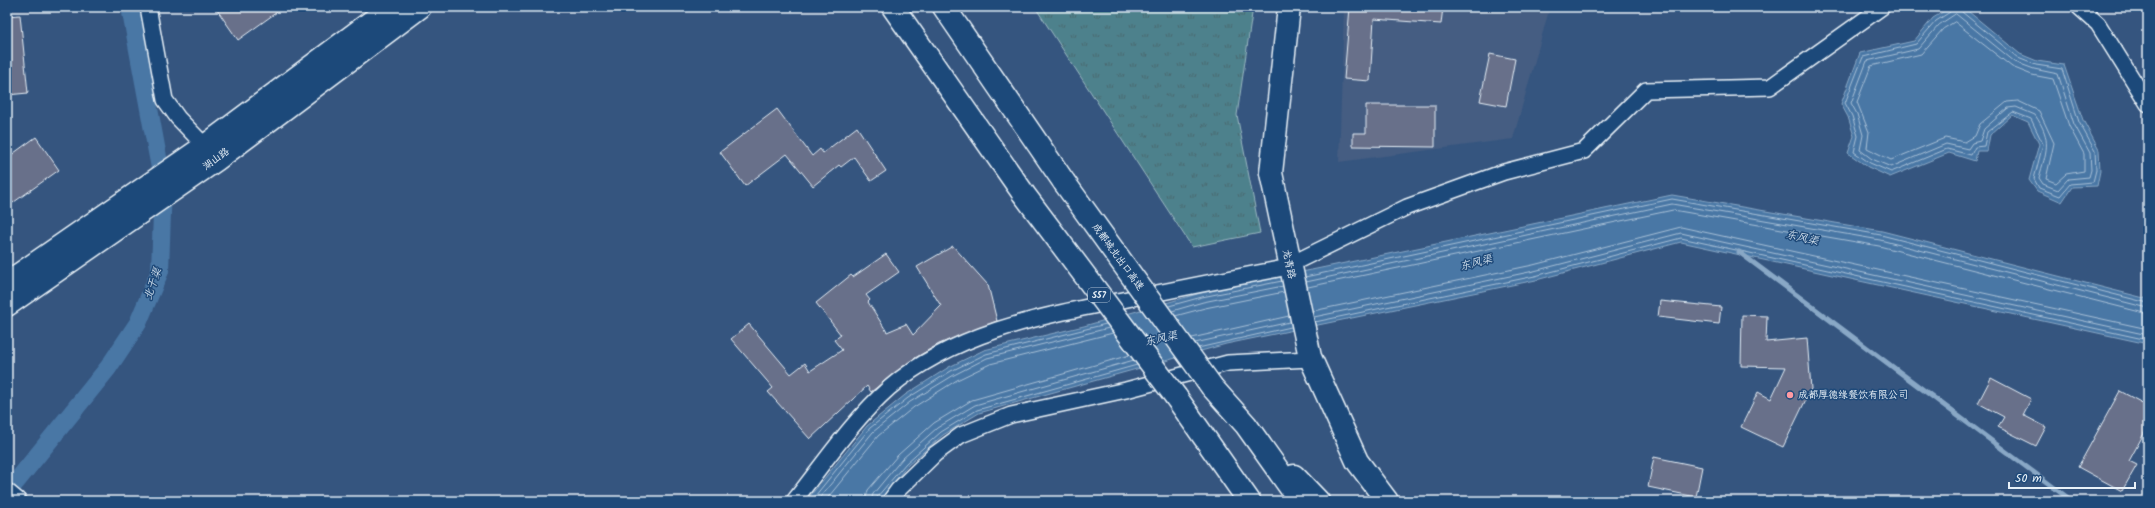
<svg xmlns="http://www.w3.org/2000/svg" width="2155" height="508" font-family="Kalam,'LXGW WenKai TC',sans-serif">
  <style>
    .built { fill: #445d82 }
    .grass { fill: url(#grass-tufts); stroke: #9bb9c2 }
    .water { fill: #4977a5; stroke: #89a8c6 }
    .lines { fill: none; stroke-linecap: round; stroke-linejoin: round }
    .shore { stroke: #a8c0d7; stroke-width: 1 }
    .stream { stroke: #89a8c6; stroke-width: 5 }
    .canal { stroke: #4977a5; stroke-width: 18 }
    .building { fill: #676f8a; stroke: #e8f1f8 }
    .street-casing { stroke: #e8f1f8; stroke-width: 18 }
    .secondary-casing { stroke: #e8f1f8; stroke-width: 25 }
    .highway-casing { stroke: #e8f1f8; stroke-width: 25 }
    .street { stroke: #1f4a7a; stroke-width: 15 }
    .secondary { stroke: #1f4a7a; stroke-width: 22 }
    .highway { stroke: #1f4a7a; stroke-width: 22 }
    .highway-bridge-casing { stroke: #e8f1f8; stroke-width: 25; stroke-linecap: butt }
    .highway-bridge { stroke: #1f4a7a; stroke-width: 22 }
    .poi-dot { fill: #ff9aa2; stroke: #1f4a7a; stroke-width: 1.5 }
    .labels { text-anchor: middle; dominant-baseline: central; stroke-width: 3; stroke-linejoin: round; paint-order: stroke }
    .shield { fill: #1f4a7a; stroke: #acbfd2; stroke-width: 1 }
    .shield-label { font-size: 9px; font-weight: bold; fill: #e8f1f8 }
    .street-label { font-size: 10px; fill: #e8f1f8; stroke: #1f4a7a }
    .poi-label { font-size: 10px; fill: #e8f1f8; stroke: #1f4a7a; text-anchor: start }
    .water-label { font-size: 11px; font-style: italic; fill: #d0dfec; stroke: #1f4a7a }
  </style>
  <defs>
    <pattern id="grass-tufts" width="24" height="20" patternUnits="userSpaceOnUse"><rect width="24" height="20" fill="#4e818c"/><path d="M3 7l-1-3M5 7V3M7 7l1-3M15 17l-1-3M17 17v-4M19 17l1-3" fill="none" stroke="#4a676e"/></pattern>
  </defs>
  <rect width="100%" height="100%" fill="#35557f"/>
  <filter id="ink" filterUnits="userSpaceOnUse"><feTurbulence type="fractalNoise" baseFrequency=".025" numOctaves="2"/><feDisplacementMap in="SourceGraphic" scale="8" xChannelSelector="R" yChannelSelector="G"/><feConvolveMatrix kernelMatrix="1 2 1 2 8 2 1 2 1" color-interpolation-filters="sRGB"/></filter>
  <g filter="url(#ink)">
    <path class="built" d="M1344,7h206l-37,132 -174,23z"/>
    <path class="grass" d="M1035,7h218l-16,108 23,118 -68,14z"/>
    <path class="water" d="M1951,7h12l57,47 17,7 27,4 19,55 16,30 1,21 -3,15 -25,1 -10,15 -25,-11 -8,-11 10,-36 -11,-22 -16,-7 -22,20 -3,16h-10l-2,10 -26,-8 -59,24 -22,-10 -20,-14 6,-17 -6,-19 -7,-13 19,-51 54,-12 19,-23z
      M1672,195l210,36 266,68v45l-467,-102 -145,38 -310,64 -247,69 -36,22 -35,30 -29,36h-73l61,-75 38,-31 44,-28 35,-17 100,-24 117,-33z"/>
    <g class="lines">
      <path class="shore" d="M1952,7l-2,5 -14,9 -20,23 -53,13 -18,46 7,13 6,20 -4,16 16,11 21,9 56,-23 24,6 4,-8 9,-1 3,-14 26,-20 18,7 12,25 -9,35 5,9 21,8 10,-12 23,-2 3,-12 -1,-19 -16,-29 -17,-53 -26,-4 -18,-7 -56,-46 -1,-5
        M1956,14l59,48 19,7 24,5 16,50 16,29 1,17 -2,7 -21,2 -10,11 -15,-6 -4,-6c7,-27 14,-37 -4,-63l-19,-8 -8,1 -24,21 -4,12 -8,2 -4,6 -22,-5 -55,23 -19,-8 -12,-9 3,-15 -6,-21 -6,-11 16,-42 51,-12 21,-24z
        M1955,22l57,45 20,8 21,4 16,47 15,28v17l-18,3 -10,9 -10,-4 8,-36 -15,-32 -21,-10 -11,1 -27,22 -5,12 -10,6 -20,-4 -54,22 -24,-12 2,-16 -12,-30 14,-36 50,-12 22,-25z
        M1305,277l367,-78 209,36 267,68
        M1306,282l366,-78 208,36 268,68
        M1308,287l365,-77 206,36 269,68
        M1169,306l33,-9 80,-16
        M1172,311l31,-9 80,-16
        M1313,311l220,-46 148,-38 467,102
        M1175,316l30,-8 79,-16
        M1314,317l220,-46 147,-38 467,102
        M1315,322l220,-46 146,-38 467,102
        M1192,338l97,-22
        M1195,343l95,-21
        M1198,348l93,-21
        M811,501l59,-73 38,-30 43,-27 35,-17 120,-30
        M817,501l56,-69 37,-30 44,-27 33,-17 122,-30
        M825,501l53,-65 36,-29 43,-27 33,-16 123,-31
        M865,501l3,-11 30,-35 36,-32 38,-23 158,-45
        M871,501l2,-7 29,-35 35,-31 38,-23 159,-45
        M876,501l1,-4 29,-34 35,-31 36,-22 160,-45"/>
      <path class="stream" d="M1739,252l333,249"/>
      <path class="canal" d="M7,493l101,-125 30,-45 22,-52 3,-87 -33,-177"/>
    </g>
    <path class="building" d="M215,7h69l-46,33z
      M1350,7h93l-2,17 -67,-5 -4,62 -26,-2z
      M20,15l8,78 -21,2v-79z
      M1490,54l25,5 -9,47 -26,-5z
      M1366,105h69v42l-82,-1v-13h13z
      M777,109l35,47 8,-7 3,4 34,-26 29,44 -15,10 -17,-24 -13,10 -2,-2 -26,21 -26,-32 -42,32 -25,-34z
      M36,137l23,33 -52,37v-49z
      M953,246l35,39 9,36 -58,23 -29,17 -39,31 -4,-6 -57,53 -42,-47 5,-4 -42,-49 18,-15 42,50 14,-11 5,8 32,-21 -8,-10 7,-5 -25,-32 35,-28 2,2 33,-23 13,18 -33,23 4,5 -2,2 19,30 19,-8 7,11 28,-29 -24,-39z
      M1660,301l61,6 -2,17 -61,-7z
      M1742,315l25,1 -1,26 41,-4 4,51 -28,58 -42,-20 17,-35 13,7 15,-32 -45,-1z
      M1991,378l40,21 -8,16 23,12 -10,19 -38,-19 6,-10 -26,-14z
      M2120,391l28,15v20l-19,35 8,4 -15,26 -44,-24z
      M1654,457l48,10 -6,30 -48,-10z"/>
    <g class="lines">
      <g class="street-casing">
        <path id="street" d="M148,7l17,93 13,18 27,28
          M2079,7l19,17 50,80
          M1289,265l118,-58 97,-35 80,-21 62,-61 124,-3 112,-80
          M7,491l12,10
          M794,501c30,-38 59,-81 95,-113 68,-58 159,-73 244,-90 52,-11 104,-21 156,-31
          M890,501l8,-11 37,-36 26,-19 50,-20 115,-25 102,-27 82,-4"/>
      </g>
      <g class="secondary-casing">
        <path id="secondary" d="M1289,7l-18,166 39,184 47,104 30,40
          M7,283l198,-137 186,-139
          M7,305l209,-145 204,-153"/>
      </g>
      <g class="highway-casing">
        <path id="highway" d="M893,7l130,186
          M944,7l120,175
          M1212,387l34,38 54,76
          M1176,397l73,104
          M1294,476l24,25"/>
      </g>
      <use href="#street" class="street"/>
      <use href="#secondary" class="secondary"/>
      <use href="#highway" class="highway"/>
      <g class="highway-bridge-casing">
        <path id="highway-bridge" d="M1064,182l148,205
          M1023,193l153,204"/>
      </g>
      <use href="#highway-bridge" class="highway-bridge"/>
    </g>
  </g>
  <circle class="poi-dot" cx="1790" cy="395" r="4"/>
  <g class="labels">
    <rect class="shield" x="1088" y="288" width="22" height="14" rx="3"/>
    <g class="shield-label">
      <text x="1099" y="295">S57</text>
    </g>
    <g class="street-label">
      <text transform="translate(216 159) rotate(-36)">湖山路</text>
      <text transform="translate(1118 257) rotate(54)">成都城北出口高速</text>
      <text transform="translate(1289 264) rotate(78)">龙青路</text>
    </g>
    <g class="poi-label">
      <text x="1798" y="395">成都厚德缘餐饮有限公司</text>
    </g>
    <g class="water-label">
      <text transform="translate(1802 238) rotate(13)">东风渠</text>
      <text transform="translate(1476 263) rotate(-14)">东风渠</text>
      <text transform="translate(153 284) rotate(-71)">北干渠</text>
      <text transform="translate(1161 339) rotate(-12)">东风渠</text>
    </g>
  </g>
  <rect width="2155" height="508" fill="none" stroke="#1f4a7a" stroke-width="24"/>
  <rect x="12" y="12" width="2131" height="484" fill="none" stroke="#e8f1f8" stroke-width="1.5" filter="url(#ink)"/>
  <path d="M2009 482v6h126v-6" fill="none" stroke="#e8f1f8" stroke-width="2"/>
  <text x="2015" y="482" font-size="12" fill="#e8f1f8" stroke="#1f4a7a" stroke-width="3" paint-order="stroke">50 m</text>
</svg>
